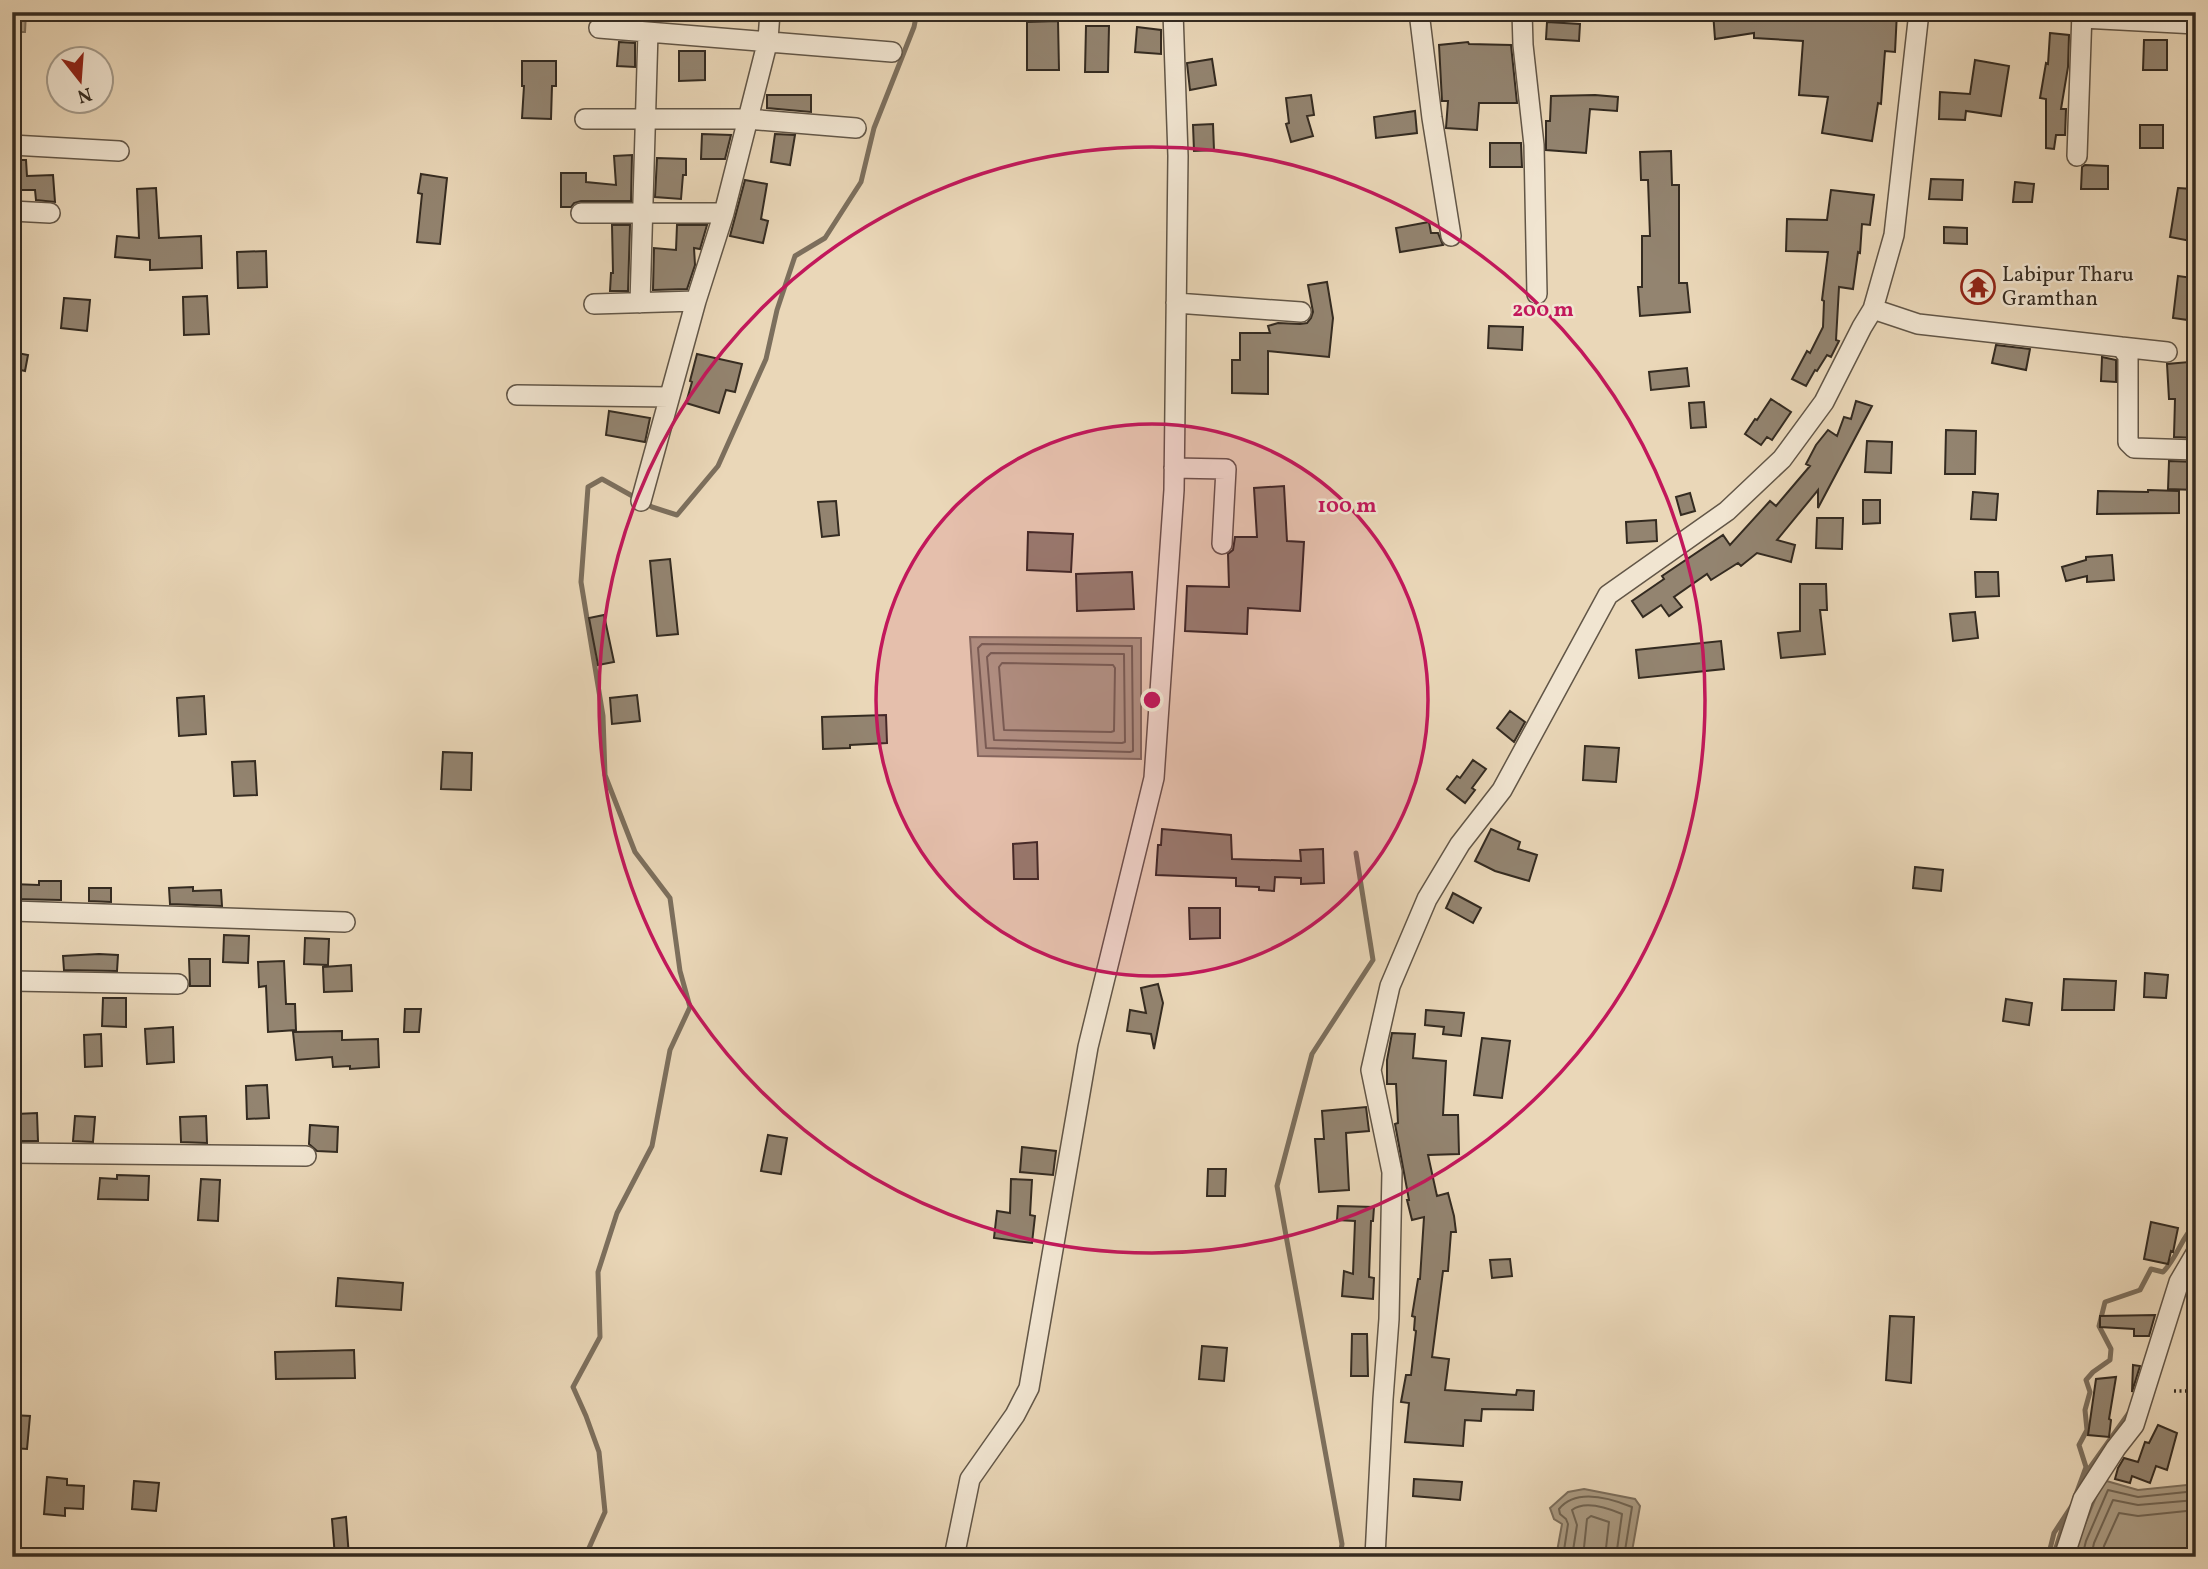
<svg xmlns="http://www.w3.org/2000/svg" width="2208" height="1569" font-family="Vollkorn,serif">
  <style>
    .water { fill: #ac9d85; stroke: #7c6f5d; stroke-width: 2 }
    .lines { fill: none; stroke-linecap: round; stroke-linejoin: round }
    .shore { stroke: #706453; stroke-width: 2 }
    .stream { stroke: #7c6f5d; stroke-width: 5 }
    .building { fill: #938470; stroke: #342b21; stroke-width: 2 }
    .street-casing { stroke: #625647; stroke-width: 22 }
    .path { stroke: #342b21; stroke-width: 3.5; stroke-dasharray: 2 3.5; stroke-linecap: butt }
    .street { stroke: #f1e5d1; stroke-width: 19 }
    .ring { fill: none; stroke: #c2185b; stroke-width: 3.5 }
    .labels { text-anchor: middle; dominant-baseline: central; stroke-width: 5; stroke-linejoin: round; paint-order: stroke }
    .poi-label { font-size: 21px; fill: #342b21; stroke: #f1e5d1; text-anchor: start }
    .centre { fill: #c2185b; stroke: #f1e5d1; stroke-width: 3.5 }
    .ring-label { font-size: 21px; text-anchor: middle; font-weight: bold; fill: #c2185b; stroke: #f1e5d1; stroke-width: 5; stroke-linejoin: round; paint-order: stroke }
  </style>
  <rect width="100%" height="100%" fill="#ead7b8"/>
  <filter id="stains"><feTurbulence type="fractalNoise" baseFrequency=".00286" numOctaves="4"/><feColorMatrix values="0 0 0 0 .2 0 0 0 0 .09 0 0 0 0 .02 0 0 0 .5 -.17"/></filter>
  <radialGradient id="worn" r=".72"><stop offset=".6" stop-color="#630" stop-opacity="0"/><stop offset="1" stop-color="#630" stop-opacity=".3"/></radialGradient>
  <path class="water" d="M12,12h14l-1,20h-13z
    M970,637l171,1v121l-163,-3z
    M2103,1480l35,10 58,-6v73h-121l4,-18z
    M1584,1489l51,10 5,7 -9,51h-75l6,-33 -8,-5 -4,-11 18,-16z"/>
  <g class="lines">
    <path class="shore" d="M982,644l150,2 1,105 -3,1 -144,-4 -8,-100z
      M991,653l133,1 1,88 -3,1 -128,-3 -7,-83z
      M1002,663l111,2 2,3 -1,63 -3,1 -107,-2 -5,-63z
      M1563,1557l5,-33 -2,-5 -6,-5 -1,-5c17,-21 51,-11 73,-2l-8,50
      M1572,1557l5,-32 -5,-15c13,-10 36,-2 50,4l-6,43
      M1583,1557l4,-38 4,-3 18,6 -4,35
      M2082,1557l4,-16 22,-51 30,7 58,-6
      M2091,1557l3,-14 19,-43 25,5 58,-5
      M2102,1557l2,-11 15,-33 19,3 58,-6"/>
    <path class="stream" d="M2086,1473l45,-63
      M2075,1497l11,-30 -7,-22 8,-15 -2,-20 5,-18 -4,-12 7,-8 17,-12 1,-11 -12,-23 6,-24 35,-12 11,-21 12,3c15,-15 18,-35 33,-48
      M585,1557l20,-45 -6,-60 -13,-36 -13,-29 27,-50 -2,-65 19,-59 35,-67 18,-96 20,-43 -10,-36 -10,-73 -35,-46 -30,-77 -2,-59 -22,-134 7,-95 14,-8 50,28 25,8 41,-49 48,-107 11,-49 18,-54 30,-18 36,-56 13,-54 40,-101 3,-15
      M1340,1557l2,-13 -65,-358 35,-132 61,-94 -17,-107
      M2048,1557l6,-24 17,-26
      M2053,1557l12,-37"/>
  </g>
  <path class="building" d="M1713,12h184l-2,40 -10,-1 -4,53 -3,-1 -6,38 -50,-8 6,-36 -29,-2 4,-54 -49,-3v-5l-39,6z
    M1058,21l1,49h-32v-48z
    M1547,22l33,2 -1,17 -33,-2z
    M1086,26h23l-1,46h-23z
    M1137,27l24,3v24l-26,-2z
    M2050,33l19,2 -1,32 -7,42h5l-1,26h-9l-2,14 -8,-1v-49l-6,-1 6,-35 2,1z
    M2144,40h23v30h-24z
    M619,42l16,1v24l-18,-1z
    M1468,42l1,2 42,1 6,58h-38l-2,27 -31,-2 2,-27h-6l-3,-56z
    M679,51h26v29l-26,1z
    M1212,59l4,26 -26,5 -3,-27z
    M1975,60l34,6 -8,50 -35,-5 -1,9 -26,-1 1,-27 30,2z
    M522,61h34v25h-4l-1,33 -29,-1 2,-32h-2z
    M767,95h44v17l-44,-4z
    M1311,95l3,20 -7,1 6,20 -22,6 -5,-18 3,-1 -3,-25z
    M1595,95l23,2 -1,14 -27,-2 -4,44 -40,-3v-29h4l1,-25z
    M1415,111l2,22 -41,5 -2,-21z
    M1213,124l1,26 -20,1 -1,-26z
    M2140,125h23v23h-23z
    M702,134l29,1 -6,24h-24z
    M775,134l20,1 -5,30 -19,-3z
    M1490,143h31l1,24h-32z
    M1671,151l1,34h7v98h8l3,29 -50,4 -2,-29h4v-51h8l-2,-56h-7l-1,-28z
    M632,155l-1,46h-50l-7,2 -3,4h-10v-34h25v9l30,3 -2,-29z
    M657,158l29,1v16h-3l-2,24 -26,-2z
    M12,160h14l1,16 26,-1 2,27 -19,-2 -1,-10h-23z
    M2085,165l23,1v23h-27l1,-22z
    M421,174l26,4 -7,66 -23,-2 5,-48 -4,-1z
    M1931,179l32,1 -1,20 -33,-1z
    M745,180l22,4 -6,35 7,2 -5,22 -33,-7z
    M2015,182l19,2 -2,18h-19z
    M156,188l3,50 42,-2 1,32 -52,2v-10l-35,-3 2,-21 22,2 -2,-49z
    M2178,188l14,1 -2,26 6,1v26l-26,-5z
    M1831,190l43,5 -4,30 -8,-1 -2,29 -2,-1 -5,37 -14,-2 -3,53 3,1 -8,16 -4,-2 -10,16 -2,-1 -9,16 -14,-7 15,-28 3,2 13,-26 1,-26 -2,-1 6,-48 -42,-1 1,-32 40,1z
    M1429,222l2,11h7l5,12 -43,7 -4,-24z
    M612,225h18l-2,66h-18l1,-18h2z
    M677,225h30l-7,24 -6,-1 1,17 -8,24 -34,1 1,-42 22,2z
    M1944,227l23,1v16l-23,-1z
    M266,251l1,36 -29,1 -1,-36z
    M2178,276l15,2 -5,42 -15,-2z
    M1327,282l6,36 -4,39 -61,-6v43l-36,-1v-33h8v-27h30l-2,-7 10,-3 22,1 7,-1 4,-5 2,-6 -5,-27z
    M207,296l2,38 -25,1 -1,-38z
    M64,298l26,2 -3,31 -26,-3z
    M1489,326l34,1 -1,23 -34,-2z
    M1996,345l34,4 -4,21 -34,-7z
    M12,352l16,3 -3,16 -13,-3z
    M697,354l45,10 -7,28 -9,-2 -7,23 -33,-10 6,-21 -2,-1z
    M2102,357l14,3v22l-15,-1z
    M2189,362l4,52h3v24l-22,-1 1,-38h-6l-2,-35z
    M1687,368l2,18 -38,4 -2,-18z
    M1771,399l20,13 -19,28 -5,-3 -6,8 -16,-11 10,-15 2,1z
    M1856,401l16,5 -54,102v-18l-41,50 18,5 -4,17 -34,-9 -16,13 -3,-3 -27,17 -4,-6 -33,23 8,10 -13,9 -8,-11 -18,12 -11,-16 32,-22 -2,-3 61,-41 7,10 40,-44 6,5 34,-40 -4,-2 10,-19 12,-15 9,6 7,-19 7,2z
    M1704,402l2,25 -15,1 -2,-25z
    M609,411l41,7 -5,24 -39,-7z
    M1946,430l30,1 -1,43h-30z
    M1867,441l25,1 -1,31 -26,-1z
    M2169,461l27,1v28l-28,-1z
    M1284,486l3,55 17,1 -4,69 -52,-3 -1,26 -62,-3 2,-45 42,1 -1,-33 5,-4 2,-13h22l-3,-49z
    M2148,490l31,1v22l-82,1 1,-23 50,1z
    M1973,492l25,2 -2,26 -25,-1z
    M1690,493l5,18 -14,4 -5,-18z
    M1863,500h17v23l-17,1z
    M836,501l3,34 -17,2 -4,-35z
    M1817,518h26l-1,31 -26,-1z
    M1656,520l1,21 -30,2 -1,-21z
    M1028,532l45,2 -2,38 -44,-2z
    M2112,555l2,25 -27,2v-6l-21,5 -4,-14 24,-7v-3z
    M670,559l8,75 -21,2 -7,-75z
    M1132,572l2,37 -57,2 -1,-37z
    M1975,572h23l1,24 -23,1z
    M1800,584h26l1,26h-7l5,44 -44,4 -3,-25 22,-2z
    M1975,612l3,26 -25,3 -3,-27z
    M604,615l10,47 -16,3 -9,-47z
    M1721,641l3,28 -85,9 -3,-28z
    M637,695l3,26 -28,3 -2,-26z
    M204,696l2,38 -27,2 -2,-38z
    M1510,711l15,11 -11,20 -17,-14z
    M886,715l1,28 -37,2v3l-27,1 -1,-32z
    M1585,746l34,2 -3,34 -33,-2z
    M443,752l29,1 -1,37 -30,-1z
    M1473,760l13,9 -14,19 3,2 -10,13 -18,-14 10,-13 3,2z
    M255,761l2,34 -23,1 -2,-34z
    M1162,829l69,6 1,24 69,2 -1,-11 23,-1 1,34 -23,1v-6l-26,-1 -1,14 -15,-1v-3l-23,-1v-8l-80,-3 2,-30h3z
    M1491,829l29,13 -2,7 19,6 -8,26 -34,-10 -20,-10z
    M1037,842l1,37h-24l-1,-35z
    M1915,867l28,3 -2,21 -28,-3z
    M39,881h22v19l-49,-1v-15l27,1z
    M193,887v4l28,-1 1,16 -52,-2 -1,-16z
    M89,888h22v14l-22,-1z
    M1453,893l28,15 -8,15 -27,-15z
    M1189,908h31v30l-30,1z
    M224,935l25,1 -1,27 -25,-1z
    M305,938l24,1 -1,26 -24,-1z
    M99,954l19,1 -1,16 -53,-1 -1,-14z
    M189,959h21v27h-20z
    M284,961l2,43h9l1,26 -28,2 -2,-46 -7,1 -1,-25z
    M351,965l1,26 -28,1 -1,-25z
    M2145,973l23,2 -2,23 -22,-1z
    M2064,979l52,2 -2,29h-52z
    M1158,984l5,19 -9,46 -3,-15 -24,-3 3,-21 16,3 -5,-25z
    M103,998h23v29l-24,-1z
    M2006,999l26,4 -3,22 -26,-4z
    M405,1009h16l-2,23h-15z
    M1426,1010l38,3 -3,23 -18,-2 1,-7 -19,-2z
    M173,1027l1,35 -27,2 -2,-35z
    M342,1031v9l36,-1 1,28 -29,2v-3l-17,1 -1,-10 -36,3 -3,-28z
    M1392,1033l23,1 -2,24 33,3 -3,54h15l1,39 -31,1 9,41 11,-3 6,23 2,16h-5l-3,39h-5l-11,86 17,2 -4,31 71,5 1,-5 17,1 -1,19 -51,-1 -1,12 -16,-1 -2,26 -58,-4 4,-39 -8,-1 5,-27h5l5,-44 -2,-1 1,-13 -3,-1 6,-37h2l4,-62 -12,3 -5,-20h2l-14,-76 3,-1 -2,-39h-9v-24z
    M101,1034l1,32 -17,1 -1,-32z
    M1482,1038l28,3 -8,57 -28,-3z
    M267,1085l2,33 -22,1 -1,-33z
    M1366,1107l3,24 -23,2 3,57 -30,2 -4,-53h9l-2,-28z
    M37,1113l1,28h-21l-1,-27z
    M75,1116l20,1 -2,25 -20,-1z
    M206,1116l1,27 -26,-1 -1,-25z
    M310,1125l28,2 -1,25 -20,-1 -8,-7z
    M768,1135l19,3 -6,36 -20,-3z
    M1022,1147l34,4 -3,24 -33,-3z
    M1208,1169h18l-1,27h-18z
    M117,1175l32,1 -1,24 -50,-1 2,-21 17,1z
    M201,1179l19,1 -2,41 -20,-1z
    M1011,1179l21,1 -2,35 5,1 -3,27 -38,-5 3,-27 13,2z
    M1338,1206l36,1 -1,14h-2l-2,56 5,1 -1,21 -31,-3 2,-25 9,3 2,-53 -18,-1z
    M2151,1222l27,6 -5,24 -2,-1 -3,13 -24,-5z
    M1510,1259l2,17 -20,2 -2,-18z
    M338,1278l65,5 -2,27 -65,-4z
    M2155,1315l-6,21h-15v-7l-34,-2v-11z
    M1890,1316l24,1 -3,66 -25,-3z
    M1352,1334h15l1,42h-17z
    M1202,1346l25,2 -3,33 -25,-2z
    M354,1350l1,28 -79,1 -1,-27z
    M2133,1365l7,1 -8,26z
    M2116,1377l-7,42 2,1 -2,17 -21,-2 8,-56z
    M12,1415l18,1 -3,33 -15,-1z
    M2158,1425l19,8 -10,37 -11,-4 -6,17 -18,-7 -2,7 -15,-4 3,-11 6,-10 14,4 7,-20 4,1z
    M47,1477l20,2v6l17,1 -1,23 -18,-1v8l-21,-2z
    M1414,1479l48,3 -2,18 -47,-4z
    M134,1481l25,2 -3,28 -24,-2z
    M346,1517l3,40h-14l-3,-38z"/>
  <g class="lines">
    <g class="street-casing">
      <path id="street" d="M1419,12l13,106 19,118
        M1522,12l1,33 11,100 3,149
        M2082,18l114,6
        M599,28l293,24
        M585,119h162l109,9
        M12,145l107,6
        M2077,156l5,-144
        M12,211l38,2
        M581,213h143
        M640,303l8,-271
        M1176,303l125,9
        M594,304l102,-3
        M1873,309l45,15 203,23 7,9v86l6,6 62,2
        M2121,347l46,5
        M517,395l152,2
        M1174,468l52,1 -4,75
        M641,501l55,-200 28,-88 44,-173 2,-28
        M12,911l333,11
        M12,981l166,3
        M12,1153l294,3
        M954,1557l16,-78 45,-64 14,-27 59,-341 66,-269 20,-288 4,-334 -5,-144
        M1375,1557l8,-158 6,-80 3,-147 -21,-102 19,-84 37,-87 33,-55 42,-54 106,-195 119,-84 55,-52 42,-57 38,-75 11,-18 21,-74 25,-223
        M2064,1557l19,-58 33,-51 18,-23 45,-143 17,-29"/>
    </g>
    <path class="path" d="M2174,1391h22"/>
    <use href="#street" class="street"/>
  </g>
  <circle cx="1152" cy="700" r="276" fill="#c2185b" fill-opacity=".12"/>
  <g class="ring">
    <circle cx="1152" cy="700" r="276"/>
    <circle cx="1152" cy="700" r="553"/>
  </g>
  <defs>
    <g id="temple-ring" transform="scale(1.75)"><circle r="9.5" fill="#f1e5d1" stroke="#8f2418" stroke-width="1.5"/><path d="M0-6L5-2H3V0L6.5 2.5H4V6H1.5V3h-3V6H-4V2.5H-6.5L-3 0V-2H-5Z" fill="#8f2418"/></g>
  </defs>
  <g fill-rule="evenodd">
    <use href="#temple-ring" x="1978" y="287"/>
  </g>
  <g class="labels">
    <g class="poi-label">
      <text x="2002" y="275">Labipur Tharu<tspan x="2002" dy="24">Gramthan</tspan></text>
    </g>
  </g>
  <circle cx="1152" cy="700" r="10" class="centre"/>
  <g class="ring-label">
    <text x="1543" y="316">200 m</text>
    <text x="1347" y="512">100 m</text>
  </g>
  <rect width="2208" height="1569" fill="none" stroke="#ead7b8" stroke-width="42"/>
  <rect x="14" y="14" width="2180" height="1541" fill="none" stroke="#342b21" stroke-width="3.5"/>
  <rect x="21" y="21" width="2166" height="1527" fill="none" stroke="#342b21" stroke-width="2"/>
  <g transform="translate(80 80) rotate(163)"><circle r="33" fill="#f1e5d1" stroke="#a59b8b" stroke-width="2"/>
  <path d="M0-5L12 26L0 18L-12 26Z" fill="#8f2418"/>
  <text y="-10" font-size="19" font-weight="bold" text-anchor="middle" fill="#342b21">N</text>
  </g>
  <rect width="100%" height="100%" filter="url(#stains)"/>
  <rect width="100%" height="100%" fill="url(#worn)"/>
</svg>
